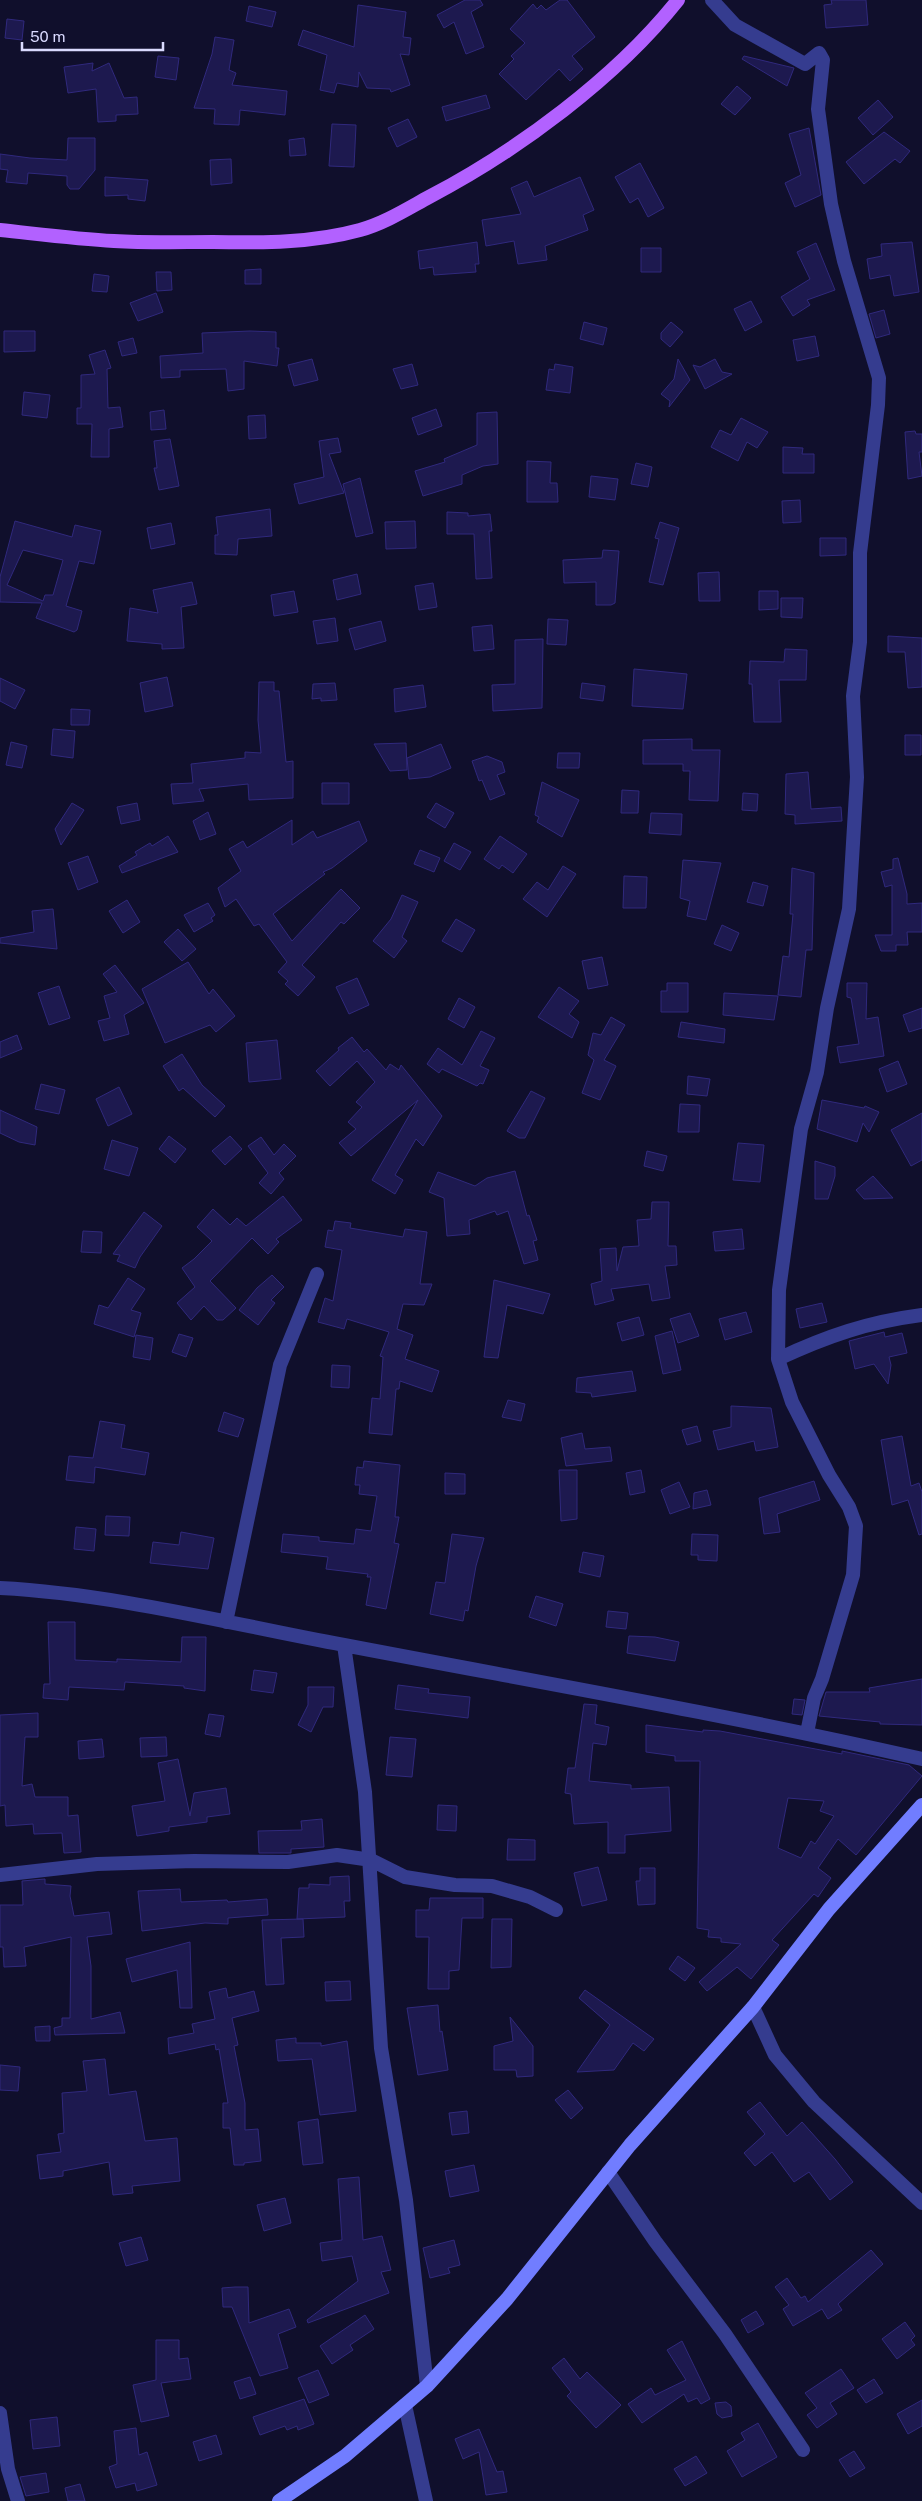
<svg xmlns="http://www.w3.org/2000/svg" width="922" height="2501" font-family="'Public Sans',sans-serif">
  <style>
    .building { fill: #1d194f; stroke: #30297d; fill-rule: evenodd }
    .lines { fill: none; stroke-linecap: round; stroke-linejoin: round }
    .minor { stroke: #353c8f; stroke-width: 14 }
    .secondary { stroke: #717dff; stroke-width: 14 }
    .primary { stroke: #b261ff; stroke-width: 14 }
  </style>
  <rect width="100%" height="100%" fill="#100f2c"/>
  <path class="building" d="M465,0h15l3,5 -12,7 13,35 -18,7 -12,-32 -10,6 -7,-13z
    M560,0h7l28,37 -23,19 11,13 -13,12 -11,-12 -33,31 -27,-26 15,-15 -3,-3 14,-13 -15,-14 23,-25 4,5 4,-4 5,5z
    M831,0h35l2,25 -42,3 -2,-23 8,-1z
    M358,5l48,7 -3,25 8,1 -2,17 -9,-1 10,31 -19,7 -1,-3 -23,-1 -8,-16 -1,15 -21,-4 -3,10 -14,-3 7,-35 -29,-10 5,-15 51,17z
    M249,6l27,6 -4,15 -26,-6z
    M7,19l17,2 -2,19 -17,-2z
    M215,37l19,3 -5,30 7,3 -4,12 55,6 -2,24 -45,-5 -1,15 -25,-1 1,-15 -21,-1 18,-54z
    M158,56l21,2 -3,22 -21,-3z
    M744,56l50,12 -7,18 -45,-27z
    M93,63l-1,8 17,-8 15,35 13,-1 1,17 -22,1v6l-18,1 -2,-33 -28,4 -4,-26z
    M737,86l14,12 -16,17 -14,-11z
    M486,95l4,13 -44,13 -4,-14z
    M878,100l15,17 -20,18 -15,-17z
    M408,119l9,18 -20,10 -9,-19z
    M332,124l24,1 -2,42 -25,-1z
    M809,128l12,67 -26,12 -10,-24 16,-8 -12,-41z
    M884,132l26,19 -10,12 -5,-4 -31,25 -18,-22z
    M68,138h27v32l-16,19h-9l-3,-4v-9l-39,-3 -1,11 -21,-2 2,-12 -8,-1v-15l30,4 37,2z
    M304,138l2,17 -16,1 -1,-16z
    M231,159l1,24 -21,2 -1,-25z
    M640,163l24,45 -16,9 -10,-19 -8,5 -15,-26z
    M105,177l43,3 -3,21 -17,-2v-4l-23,1z
    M580,177l14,33 -11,5 5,15 -43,16 2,14 -29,4 -4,-23 -28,5 -4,-26 39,-6 -10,-26 16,-7 7,16z
    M477,242l2,22h-4l1,8 -42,3 -1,-8 -13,2 -2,-18z
    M912,242l7,50 -25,4 -4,-21 -20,4 -3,-20 15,-3 -1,-12z
    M816,243l19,47 -28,10 3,5 -17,11 -12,-19 29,-18 -13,-27z
    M641,248h20v24h-20z
    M261,269v15h-16v-14z
    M156,272h15l1,18 -15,1z
    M94,274l15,2 -2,16 -15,-1z
    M156,293l7,19 -25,9 -8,-18z
    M751,301l11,21 -17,9 -11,-22z
    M884,310l6,24 -14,4 -7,-24z
    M584,322l23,6 -4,17 -23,-6z
    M671,322l12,10 -13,15 -9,-8v-6z
    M4,331h31v20l-31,1z
    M250,331l26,1v16h3l-2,18 -33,-5v28l-16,2 -2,-22 -46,1v7l-19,1 -1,-22 43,-3 -1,-20z
    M815,336l4,20 -22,5 -4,-21z
    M133,338l4,15 -15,3 -4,-14z
    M105,350l6,18 -4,1 1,39 12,-1 3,20 -14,2v28h-18l1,-33h-15v-16h4v-33l14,-1 -6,-19z
    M312,359l6,21 -24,6 -6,-21z
    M678,359l12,21 -21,27 1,-6 -9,-7 13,-15z
    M715,359l7,13 10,2 -27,15 -12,-24 7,2z
    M412,364l6,21 -17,4 -8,-20z
    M555,364l18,3 -3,26 -24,-3 3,-21 5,1z
    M24,392l26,3 -3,23 -25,-3z
    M436,409l6,17 -24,9 -6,-17z
    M164,410l2,19 -15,1 -1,-18z
    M497,412l1,52 -15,2 -21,9v9l-39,12 -8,-25 30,-9 -1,-3 33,-14v-32z
    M265,415l1,23 -17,1 -1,-23z
    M741,418l27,14 -11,16 -10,-6 -9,19 -27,-14 9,-17 11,5z
    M915,431l1,3h6v18h-3l3,24 -14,3 -3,-47z
    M338,438l3,14 -12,2 15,39 -45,11 -5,-20 30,-7 -5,-36z
    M170,439l9,47 -20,4 -5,-22h3l-3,-27z
    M783,447l20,1 -1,6h12v19h-31z
    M527,461l24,1 -1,21h7l1,19h-31z
    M636,463l16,4 -4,20 -17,-3z
    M591,476l27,3 -3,21 -26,-3z
    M360,478l13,55 -17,4 -13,-53z
    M800,500l1,22 -18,1 -1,-22z
    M270,509l2,27 -34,3 -1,16 -22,-1v-19h3l-2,-18z
    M447,512l21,1v3l22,-2 2,17h-3l3,47 -16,1 -2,-45h-27z
    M15,521l57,16 3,-12 26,6 -7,33 -15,-3 -13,45 16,5 -5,19 -3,2 -38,-14 6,-15 -42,-1v-25zM23,550l40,10 -10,35h-8l-2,6 -36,-16z
    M415,521l1,27 -30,1 -1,-27z
    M660,522l19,6 -16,57 -14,-3 10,-43 -4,-1z
    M171,523l4,21 -24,5 -4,-21z
    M820,538h26v17l-26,1z
    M603,550l16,1 -4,52 -4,2h-15v-23l-32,1 -1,-23 39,-2z
    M719,572l1,29h-21l-1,-28z
    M357,574l4,20 -24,6 -4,-20z
    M192,582l5,22 -16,3 3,41 -22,1v-5l-35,-3 3,-33 28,5 -5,-23z
    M433,583l4,24 -18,3 -4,-24z
    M294,591l4,21 -24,4 -3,-21z
    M759,591h19v18l-19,1z
    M781,598h22l-1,20 -21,-1z
    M335,618l3,23 -21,3 -4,-23z
    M548,619l20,1 -2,25 -19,-1z
    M381,621l5,20 -31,9 -6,-21z
    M492,625l2,24 -20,2 -2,-24z
    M888,636l34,2v49l-14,1 -3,-36h-17z
    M543,639l-1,69 -49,3 -1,-26 23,-1v-44z
    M785,649l22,1 -1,30h-27l2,42h-27l-2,-38h-3l1,-23 34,1z
    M634,669l53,5 -4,35 -51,-3z
    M167,677l6,29 -28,6 -5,-29z
    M0,678l25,12 -10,19 -15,-8z
    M259,682h15v9h5l7,71 7,-1v37l-44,2 -1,-16 -49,5 5,12 -31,3 -2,-20 22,-1 -2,-19 54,-6v-6l16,1 -3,-33z
    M335,683l2,17 -16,1v-3l-9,1 1,-15z
    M582,683l23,3 -2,15 -23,-3z
    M423,685l3,22 -31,5 -1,-23z
    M71,709l19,1 -1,15h-18z
    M53,729l22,2 -2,27 -22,-3z
    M905,735h16v20h-16z
    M692,739v11h28l-2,51 -29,-1 1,-29h-7v-7h-40v-24z
    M11,742l16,4 -5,22 -16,-3z
    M406,743l1,27 -17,1 -16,-27z
    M441,744l10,24 -21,9 -21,2 -2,-21z
    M558,753h22l-1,15h-22z
    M487,756l15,6 3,10 -8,3 8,19 -15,6 -8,-20 -3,1 -7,-20z
    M808,772l3,37 30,-2 1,14 -47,3v-9l-10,-1 1,-40z
    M542,782l37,18 -17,37 -25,-15 2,-5 -4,-2z
    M322,783h27v21h-27z
    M622,790l17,1 -1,22h-17z
    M743,793l15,1 -1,17 -15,-1z
    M72,803l12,7 -23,35 -6,-16z
    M137,803l3,17 -19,4 -4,-17z
    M436,803l18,10 -9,15 -18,-11z
    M208,812l8,22 -16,6 -7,-19z
    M651,813l31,1 -1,21 -32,-2z
    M292,820v25l21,-14 4,7 42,-17 8,20 -35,27 -9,4 2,2 -52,40 19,27 49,-52 19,19 -16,16 -3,-2 -39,43 13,12 -17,19 -13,-12 3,-3 -10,-9 9,-10 -28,-38 -5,2 -18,-27 -11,8 -7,-19 23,-17 -12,-22 14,-8 4,7z
    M168,836l10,16 -56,21 -3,-7 18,-11 -2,-3 15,-9 2,3z
    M500,836l27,18 -14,19 -11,-8 -3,4 -15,-10z
    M454,843l17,9 -11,18 -16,-9z
    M420,850l20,8 -6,14 -20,-8z
    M88,856l10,26 -20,8 -10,-27z
    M898,858l9,36v10l15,-1v29h-15l1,13h-12v6h-15l-6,-16h17v-50l-7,2 -4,-15 12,-3v-10z
    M683,860l38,3 -15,57 -19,-4 3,-15 -10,-3z
    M563,866l13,8 -29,43 -24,-18 14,-17 11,8z
    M792,868l22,5 -2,77h-6l-5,47 -23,-2 5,-39 6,1 4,-43h-3z
    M624,876l23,1 -1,31h-23z
    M753,882l15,4 -5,20 -16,-4z
    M402,895l16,7 -16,35 5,4 -13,17 -21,-17 18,-22z
    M127,900l13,22 -17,11 -14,-22z
    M208,903l7,12 -4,3 2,3 -19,11 -10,-17z
    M53,909l4,40 -57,-6v-5l34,-6 -2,-21z
    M456,919l19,11 -13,22 -20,-11z
    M722,925l17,8 -8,18 -17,-7z
    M178,929l18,20 -14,12 -18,-19z
    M602,957l6,28 -20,4 -6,-28z
    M188,962l21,32 4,-5 22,27 -19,16 -6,-7 -45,18 -23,-54z
    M115,965l29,38 -20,12 5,19 -25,7 -6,-20 12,-3 -6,-22 13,-4 -14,-18z
    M357,978l12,27 -20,9 -13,-27z
    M667,983h21v29h-27v-21h6z
    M847,983h20l-1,36 12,-2 6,39 -44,7 -3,-16 22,-3 -8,-46 -4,-1z
    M59,986l11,32 -21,7 -11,-32z
    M559,987l20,14 -10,13 10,8 -7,16 -34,-21z
    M724,993l54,3 -4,24 -51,-5z
    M459,998l16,9 -11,21 -16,-9z
    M922,1008v20l-13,4 -6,-17z
    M611,1017l14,8 -21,35 12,6 -16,34 -18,-7 12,-33 -6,-5 5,-22 8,2z
    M681,1022l44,7 -1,14 -46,-6z
    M481,1031l14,7 -15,28 9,4 -6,14 -3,-1 -3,3 -35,-17 -3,4 -12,-9 11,-16 24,17z
    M17,1035l5,14 -22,9v-16z
    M352,1037l12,15 3,-3 19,21 4,-6 9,6 2,-5 41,51 -19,30 -7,-7 -21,36 8,5 -8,14 -23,-14 46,-80 -67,56 -12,-13 17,-14 -8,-7 14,-15 -6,-5 19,-20 -18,-21 -27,25 -14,-15 23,-21 -1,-2z
    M277,1040l4,39 -32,3 -3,-39z
    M182,1054l20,31 23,21 -10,11 -32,-29 -4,3 -16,-25z
    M898,1061l9,23 -20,8 -8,-23z
    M688,1076l22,3 -3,17 -20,-2z
    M41,1084l24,6 -6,24 -24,-5z
    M119,1087l13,27 -24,12 -12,-27z
    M531,1091l14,7 -20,40h-6l-12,-7z
    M822,1100l42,8 1,-2 14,6 -10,20 -6,-9 -6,19 -40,-13z
    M680,1104l20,1 -1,27h-21z
    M0,1110l37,17 -2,18 -16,-3 -19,-9z
    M922,1113v47l-11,6 -20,-36z
    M169,1136l17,13 -11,14 -16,-14z
    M230,1136l12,13 -17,16 -13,-14z
    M261,1137l13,18 10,-11 12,12 -17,17 5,6 -13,15 -12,-11 9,-10 -20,-27z
    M112,1140l26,8 -9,28 -25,-7z
    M738,1143l26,2 -4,37 -27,-2z
    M647,1151l20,5 -4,15 -19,-5z
    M815,1161l20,6v9l-7,23h-13z
    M515,1171l12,45 2,-1 8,25 -4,1 5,19 -14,4 -16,-53 -11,4 -2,-4 -26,9 1,14 -23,2 -3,-38 -15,-6 9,-20 37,14 12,-8z
    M873,1176l20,22 -29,1 -8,-9z
    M283,1196l19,24 -26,19 3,3 -11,12 -16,-16 -42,43 26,27 -13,12h-6l-13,-14 -13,14 -14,-17 18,-16 -13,-19 12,-9 18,-18 -15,-14 16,-18 17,16 7,-7 9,8z
    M652,1202h17l-1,44h8l1,19 -12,1 5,32 -18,3 -3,-17 -38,5 3,11 -19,5 -4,-21 11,-3 -2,-32 16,-1 1,23 6,-24 16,-1 -2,-26 14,-1z
    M144,1212l18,14 -22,31 -5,11 -18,-7 3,-6 -7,-1z
    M335,1221l16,2 -1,5 53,9 2,-8 22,3 -7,52h12l-8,21 -21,-1 -6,25 16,6 -8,24 34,12 -7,21 -32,-11 -1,8h-3l-4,46 -23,-2 3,-35 8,1 3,-42 -3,-1 9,-24 -42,-13 -3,10 -26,-7 7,-24 8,3 9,-51 -17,-3 3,-17 5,1z
    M742,1229l2,20 -29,2 -2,-19z
    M83,1231l19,1 -1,21 -20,-1z
    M272,1275l12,12 -13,13 4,3 -17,22 -19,-15 18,-22z
    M128,1278l17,11 -14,21 10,3 -7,24 -40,-13 5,-19 9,3z
    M494,1280l56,14 -7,20 -36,-9 -9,53 -14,-1z
    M822,1303l5,19 -27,6 -4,-19z
    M746,1312l6,20 -27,8 -6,-21z
    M690,1313l9,23 -21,7 -8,-24z
    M639,1317l5,18 -22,6 -5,-18z
    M672,1331l9,39 -18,4 -8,-38z
    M884,1332l1,5 17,-4 5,20 -18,4 2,8 -3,19 -14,-20 -19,5 -6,-28z
    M179,1334l14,4 -7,19 -14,-5z
    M136,1335l17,3 -3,22 -17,-3z
    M332,1365l18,1 -1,22 -18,-1z
    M632,1371l4,20 -44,6 -1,-4 -15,-1 1,-14z
    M508,1400l17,4 -4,17 -19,-4z
    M731,1406l40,2 7,39 -22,4 -2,-10 -36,9 -5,-19 18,-4z
    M224,1412l20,7 -6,18 -20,-6z
    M100,1421l25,4 -4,23 28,5 -4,22 -50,-8 -1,16 -28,-3 3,-24 24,2z
    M697,1426l4,15 -14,4 -5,-15z
    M582,1433l3,16 25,-2 2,14 -46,5 -5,-28z
    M902,1436l9,50 8,-3 3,9v42l-3,1 -11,-35 -16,5 -11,-65z
    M364,1461l36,4 -5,52h4l-5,26 5,1 -13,65 -20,-4 5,-28h-4l1,-3 -42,-5 2,-12 -47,-5 2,-18 36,3v4l35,3 2,-15 15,2 6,-35 -18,-2 1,-9h-5l2,-18 6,1z
    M559,1470h18v49l-16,2z
    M641,1470l4,22 -15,3 -4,-22z
    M445,1473l20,1v20h-20z
    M814,1481l6,19 -43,14 3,18 -16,2 -5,-36z
    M679,1482l11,25 -20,7 -9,-24z
    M707,1490l4,15 -18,4 1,-16z
    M106,1516l24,1 -1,19 -24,-1z
    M76,1527l20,2 -2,22 -20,-2z
    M181,1532l33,6 -6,31 -58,-6 3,-21 26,3z
    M452,1534l32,4 -8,28 -8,45 -3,-1 -2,11 -33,-7 6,-32 9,1z
    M692,1534l26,1 -1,26 -19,-1v-5h-7z
    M583,1552l21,4 -4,21 -21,-5z
    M536,1596l27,8 -7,22 -27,-9z
    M608,1611l20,2 -2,16 -20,-2z
    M48,1622h27v38l42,2v-3l64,3 1,-25h24l-1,54 -21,-3v-2l-59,-4 -1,8 -55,-3 -1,13 -25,-2 1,-14h6z
    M629,1636l26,1 24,5 -4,19 -48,-8z
    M254,1670l23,3 -4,20 -22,-3z
    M922,1679v46l-42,-1v-2l-61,-6 7,-24h44l-1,-4z
    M398,1685l31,4 -1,4 42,4 -2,21 -73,-9z
    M308,1687h26l-1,20h-10l-12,25 -13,-7 10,-20z
    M794,1699l11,1 -3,15 -10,-1z
    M584,1704l13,1 -2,19 14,3 -3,18 -13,-2 -4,38 42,4v4l38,-2 2,44 -46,4v18h-17v-31l-34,2 -3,-30 -6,-1 3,-25h7z
    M38,1713v24h-13l-3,49 10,-2 3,13h33v19l10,-1 3,37 -17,1 -2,-20 -28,1 -1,-10 -27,2 -1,-21 -5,1v-91z
    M209,1714l15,2 -4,21 -15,-3z
    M646,1725l57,7v-2l17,1 122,23v-3l67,14 13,11 -66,79 -18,-16 -20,29 13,10 -13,19 -4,-3 -42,46 7,5 -28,34 -14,-12 -30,24 -8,-9 42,-38 -20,-2v-4l-13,-1 1,-7 -12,-2 3,-167h-25v-5l-29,-4zM788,1798l36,3 -4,10 14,5 -19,28 -4,-3 -10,17 -23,-10z
    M166,1737l1,19 -26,1 -1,-19z
    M390,1737l26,2 -4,38 -26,-2z
    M102,1739l2,18 -25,2 -1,-18z
    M178,1759l12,57 4,-23 32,-5 4,26 -23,3v5l-38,5v4l-32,5 -5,-30 33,-5 -7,-38z
    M438,1805l19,1 -1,25 -19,-1z
    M322,1819l2,28 -33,2v4h-32l-1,-22 44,-1 -1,-9z
    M508,1839l27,1v20h-28z
    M598,1867l9,33 -25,6 -8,-33z
    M640,1868h15v36l-17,1 -2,-24h4z
    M349,1876l1,25h-6l1,16 -48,2 2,-31h10v-4l21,1v-8z
    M45,1879v5l26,2 -1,10 4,20 35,-4 3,22 -25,3 4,29v53l29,-7 5,21 -70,2 -1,-7 8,-2v-8h8l1,-81 -47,10 2,19 -22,1 -1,-20h-3v-42h23l-1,-24z
    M180,1889l1,13 46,-2 1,2 39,-3 1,16 -40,3v6l-23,-1 -63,8 -4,-40z
    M430,1898h53v20h-21l-3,52 -10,1v18h-21l1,-52h-13v-27h13z
    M303,1919l1,18 -23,1 3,46 -18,1 -4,-65z
    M492,1919h20l-1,48 -20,1z
    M190,1942l2,66h-12l-3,-38 -45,12 -6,-23z
    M678,1956l17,12 -10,13 -16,-12z
    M350,1981l1,19 -25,1 -1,-19z
    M226,1988l2,10 26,-7 5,20 -27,7 6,27 -4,1 11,57v27l13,-1 3,32 -17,2v2h-10l-4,-37h-7v-25h5l-9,-54 -3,1 -1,-6 -46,10 -1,-16 26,-5 -2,-9 23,-5 -6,-27z
    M585,1990l69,49 -10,12 -11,-8 -19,27 -37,2 33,-47 -31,-27z
    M438,2005l2,27 2,-1 6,39 -30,5 -11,-67z
    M510,2017l23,29v30l-16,1 -1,-7h-22v-24l19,-5z
    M50,2026v15h-14l-1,-14z
    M296,2038v5h25v3l26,-5 9,70 -36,4 -8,-56 -34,2 -2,-21z
    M105,2059l4,36 27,-4 9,50 32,-3 3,43 -48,5 1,7 -20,2 -4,-33 -46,9v5l-23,3 -3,-24 24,-3 -3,-18 6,-1 -2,-40 25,-2 -4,-30z
    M0,2065l20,2 -2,24 -18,-1z
    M568,2090l15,18 -12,11 -16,-19z
    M760,2102l27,34 15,-14 33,37 18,23 -23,18 -21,-28 -15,10 -22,-30 -17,14 -11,-13 21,-19 -18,-22z
    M467,2111l2,22 -17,2 -3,-22z
    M318,2119l5,44 -20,2 -5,-43z
    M474,2165l5,26 -29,6 -5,-26z
    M359,2177l4,63 19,-4 9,34 -10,2 8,21 -81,30 -1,-3 51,-39 -6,-25 -30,5 -2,-18 22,-3 -4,-61z
    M285,2198l6,25 -27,8 -7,-26z
    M141,2237l7,23 -22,6 -7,-23z
    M454,2240l6,25 -12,3 2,5 -20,5 -7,-30z
    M871,2250l12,14 -45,40 4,6 -14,9 -6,-10 -29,17 -10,-17 6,-4 -14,-18 12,-9 14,20 4,-2 3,6z
    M235,2287h13l1,36 40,-14 7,18 -18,7 10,34 -28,8 -28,-69h-9l-1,-19z
    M756,2311l8,13 -16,9 -7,-13z
    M365,2315l9,14 -24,16 3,5 -21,14 -12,-18z
    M905,2322l10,14 -4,4 4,5 -18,14 -15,-20z
    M156,2340h23v19l9,-1 3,21 -30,4 8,33 -28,6 -8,-37 23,-5z
    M682,2341l28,58 -9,5 -4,-6 -9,4 -4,-8 -42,29 -14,-19 23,-16 4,7 31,-15 -19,-30z
    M564,2358l16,21 7,-7 34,33 -25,23 -29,-32 4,-4 -19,-24z
    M841,2369l13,19 -24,15 7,11 -20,14 -10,-13 10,-7 -12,-15z
    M318,2370l11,25 -20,8 -11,-25z
    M250,2377l6,17 -16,5 -6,-17z
    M874,2379l9,14 -17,10 -9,-13z
    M304,2399l10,25 -16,6 -1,-4 -10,4 -2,-4 -25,9 -7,-18z
    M922,2400v26l-14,8 -11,-20z
    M726,2402l5,4 1,10 -10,2 -5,-4 -2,-11z
    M57,2417l3,29 -27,3 -3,-29z
    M758,2423l19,34 -35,20 -15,-26 18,-11 -4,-7z
    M136,2428l3,27 8,-3 10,33 -20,6 -2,-8 -19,5 -7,-21 8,-3 -3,-33z
    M479,2429l18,43 6,-1 4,21 -21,3 -7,-43 -16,7 -8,-20z
    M216,2435l6,19 -23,7 -6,-19z
    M854,2451l11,17 -15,9 -11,-17z
    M696,2456l11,17 -22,13 -11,-17z
    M46,2473l3,19 -23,4 -6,-19z
    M80,2484l5,17h-17l-3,-13z"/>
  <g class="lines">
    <path class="minor" d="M712,0l23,25 70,39 14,-11 4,7 -5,49 13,95 13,57 35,117 -1,27 -18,148v89l-7,54 4,81 -8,132 -22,99 -10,64 -16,57 -22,161 -1,69 14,43 37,73 20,32 7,19 -3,49 -31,104 -8,19 -7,35
      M778,1359c49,-23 90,-37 144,-44
      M0,1588c116,6 230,36 344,57 193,37 386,70 578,114
      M226,1622l54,-257 37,-91
      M344,1645l21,147 16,256 25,152 21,186
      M0,1875l97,-11 97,-3 94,1 49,-7 34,5 34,17 50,8 37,1 38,11 26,13
      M753,2007l22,48 39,47 108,101
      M608,2172l47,69 70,93 78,116
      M405,2405l21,96
      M0,2413l8,56 10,32"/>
    <path class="secondary" d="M279,2501l66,-45 82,-70 80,-87 123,-154 123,-138 76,-98 93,-104"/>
    <path class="primary" d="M0,230c38,4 76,9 114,11 33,2 66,1 99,1 49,1 100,1 147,-12 25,-7 47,-21 69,-33 88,-46 187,-119 249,-197"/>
  </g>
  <path d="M22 42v8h141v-8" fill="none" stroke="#dadaff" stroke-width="2.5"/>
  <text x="30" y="42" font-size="15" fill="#dadaff" stroke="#100f2c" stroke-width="4" paint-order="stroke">50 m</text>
</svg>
